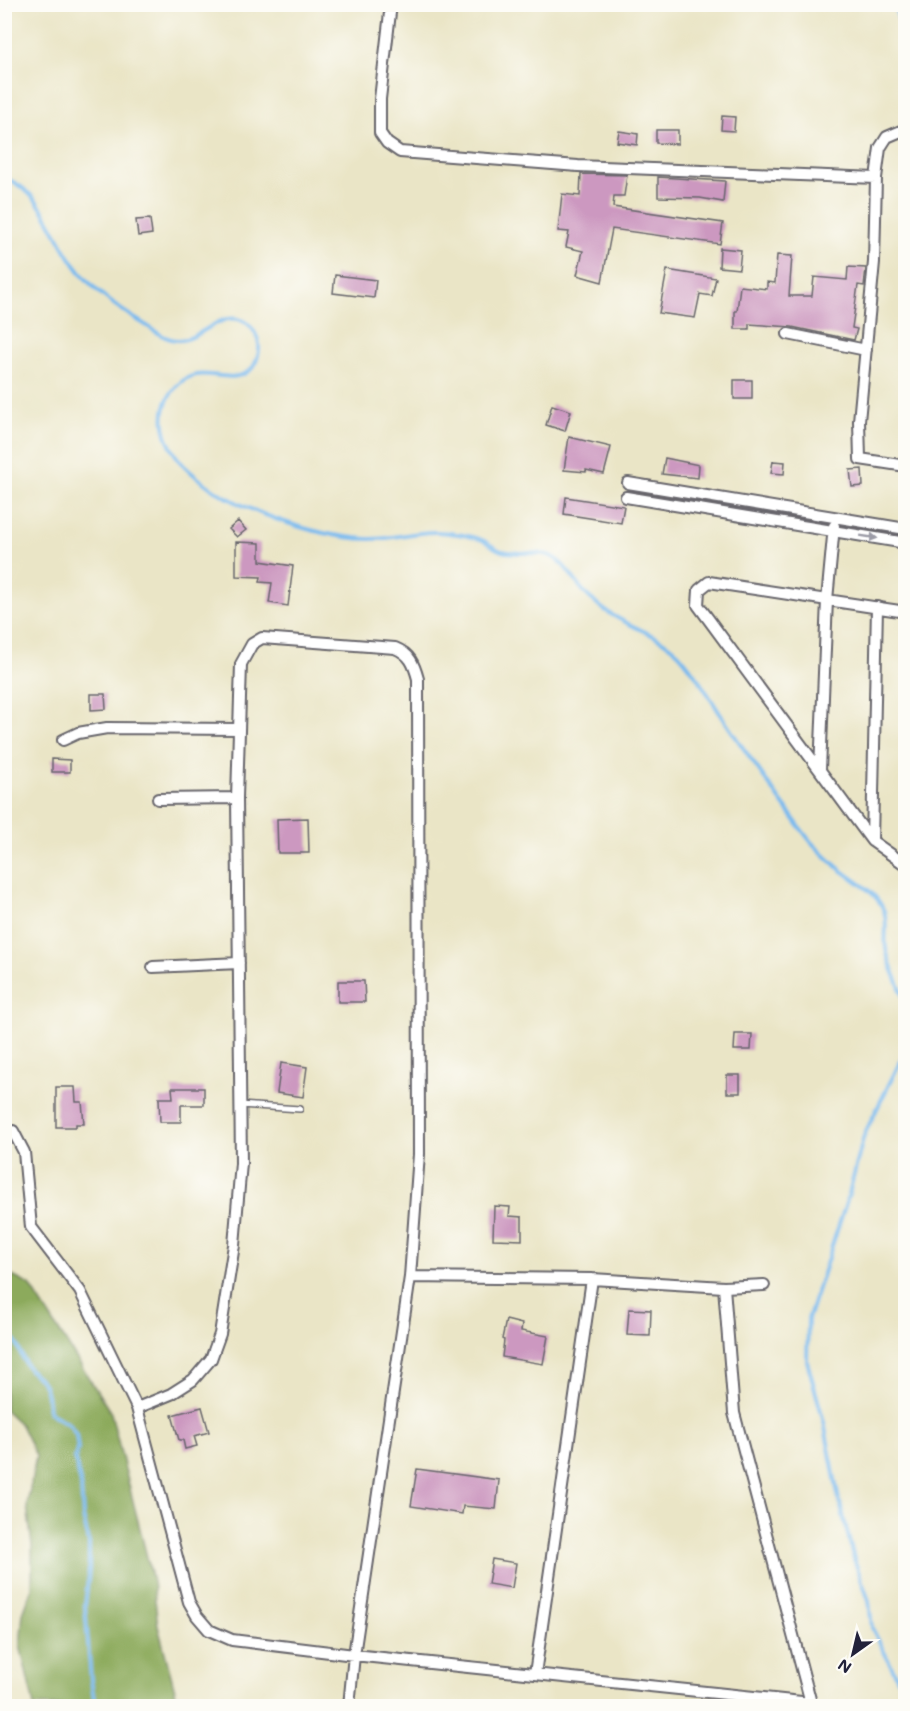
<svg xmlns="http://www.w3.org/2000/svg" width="910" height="1711" font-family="Mali,sans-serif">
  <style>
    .forest { fill: #8caa5c; stroke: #57664c; stroke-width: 1.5 }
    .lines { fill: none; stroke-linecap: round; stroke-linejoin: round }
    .stream { stroke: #79baee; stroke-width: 4 }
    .building { fill: #cc98c0 }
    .service-casing { stroke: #68666c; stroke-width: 8 }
    .minor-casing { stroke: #68666c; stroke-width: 14 }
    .service { stroke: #fff; stroke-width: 5 }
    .minor { stroke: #fff; stroke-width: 10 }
    .oneway { fill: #9c9ca7 }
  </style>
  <rect width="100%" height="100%" fill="#fdfcf7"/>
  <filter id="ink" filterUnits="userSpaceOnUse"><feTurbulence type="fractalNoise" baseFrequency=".0167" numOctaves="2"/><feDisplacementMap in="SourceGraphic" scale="12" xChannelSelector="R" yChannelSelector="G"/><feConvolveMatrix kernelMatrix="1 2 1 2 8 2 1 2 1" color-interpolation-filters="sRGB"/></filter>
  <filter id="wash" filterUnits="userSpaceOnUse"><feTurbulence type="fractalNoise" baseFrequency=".008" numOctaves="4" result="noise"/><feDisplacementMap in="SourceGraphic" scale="24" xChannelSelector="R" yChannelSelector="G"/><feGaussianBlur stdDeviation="1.35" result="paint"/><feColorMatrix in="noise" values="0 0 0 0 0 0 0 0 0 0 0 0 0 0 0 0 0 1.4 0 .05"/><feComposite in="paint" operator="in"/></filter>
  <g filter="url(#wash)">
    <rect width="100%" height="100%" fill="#eae5c6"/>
    <path class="forest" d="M5,1272l25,13 81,128 42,168 5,45 21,80h-145l-14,-61 3,-32 9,-25v-42l-5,-41 9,-49 -15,-31 -16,-15z"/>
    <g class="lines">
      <path class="stream" d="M894,4l11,35 -3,12 4,21
        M4,178c40,14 48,56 71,87 18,26 42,43 69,59 10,6 21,16 34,16 24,1 45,-35 70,-16 5,4 10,13 11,20 1,9 -3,22 -10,27 -16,12 -36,1 -53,4 -10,2 -19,9 -24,17 -19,27 -3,62 20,81 40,36 123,64 176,66 23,1 46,-8 69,-7 14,1 32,3 45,8 7,3 13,9 20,11 15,4 31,0 46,4 17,6 25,25 37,38 4,5 11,10 17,15 22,18 59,26 78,47 17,19 29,42 43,63 18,28 38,55 57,82 11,14 21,30 32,43 9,9 18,18 28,26 15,12 37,23 44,42 4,12 0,26 2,38 4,20 16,38 20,58
        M906,1050l-42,85 -15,59 -41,125 -1,42 17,61 14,73 16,64 15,42 3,27 34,67
        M4,1328c14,9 15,28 25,41 5,7 14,10 16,19 3,7 3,16 4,24l21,13 6,10 2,14 -3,10 6,27 2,31 6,26v27l-4,36 6,74 4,26"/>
    </g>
    <g id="blocks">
      <path class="building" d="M722,116l13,1 -1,14 -13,-1z
        M656,130h22v14l-22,-1z
        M619,131l19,3 -1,11 -20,-3z
        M581,174l46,1 -3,21h-10l-1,11 110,16 -3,21 -108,-15 -10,53 -25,-7 6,-24 -17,-4 3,-15 -11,-1 4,-37 18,2z
        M658,177l67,4 -2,21 -23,-4 -42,-1z
        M150,219l2,15 -14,2 -2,-16z
        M720,248l21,2 -2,19 -20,-2z
        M777,255l15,1 -3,40h23l2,-19 33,3 1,-13 18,1 -2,18 -6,-1 -6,43 5,1 -3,11 -62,-13 -43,-3v5h-14v-18h2l3,-25 27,3v-7l8,1z
        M667,270l49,8 -4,18 -12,-2 -5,24 -36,-5z
        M335,275l41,5 -2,18 -41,-5z
        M734,380h18v19h-18z
        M552,405l19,6 -6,20 -19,-6z
        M569,437l42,10 -7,27 -18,-4v2l-22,-2z
        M665,458l34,7 -1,13 -36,-4z
        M773,461l12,1 -1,12 -13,-1z
        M862,469l1,17 -11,1 -2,-17z
        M566,497l58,9 -3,17 -57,-9z
        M238,521l8,9 -9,7 -8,-8z
        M236,542l24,1v18l33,5 -5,40 -19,-3 3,-20 -12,-1 1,-5 -25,-1z
        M91,694h14l1,15 -15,1z
        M52,759l18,1v12h-18z
        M308,818l1,35h-31l-1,-34z
        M338,981h26l1,21h-27z
        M735,1034h17l-1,16h-17z
        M281,1063l26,4 -4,30 -26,-4z
        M727,1075h13v18h-13z
        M56,1087h19l1,15h6l2,22h-8v3h-20z
        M172,1088h32v17h-23v17h-21l-1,-24h14z
        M494,1206l16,1 -1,9 13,1v23l-29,-1z
        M629,1309l22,1 -1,26 -23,-1z
        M506,1320l16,4 -1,7 27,5 -5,28 -41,-7 2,-17 -2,-1z
        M202,1407l7,25 -15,4 3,10 -12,3 -2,-9h-4l-7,-25z
        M417,1469l82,11 -3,29 -33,-3 -1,8 -51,-8z
        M492,1559l24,4 -4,25 -24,-4z"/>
    </g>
  </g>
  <g filter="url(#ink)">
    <use href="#blocks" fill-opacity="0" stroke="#68666c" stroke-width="1.5"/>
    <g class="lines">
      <g class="service-casing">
        <path id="service" d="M239,1105l61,4"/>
      </g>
      <g class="minor-casing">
        <path id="minor" d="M391,4l-11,95v34l7,10 13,9 178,14 298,12
          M906,132l-5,-1 -14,6 -7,11 -4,30 -2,84 -15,159 1,38 46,7
          M788,334l78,16
          M628,483l278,46
          M626,497l280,46
          M906,612l-197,-30 -10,8 -1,15 174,236 34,24
          M63,740l15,-7 29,-5 132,1
          M820,770l7,-170 7,-74
          M158,799l79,-1
          M872,841l5,-234
          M153,967l86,-4
          M13,1131l11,21 7,75 49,64 57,117 52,194 8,14 12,14 23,10 122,15 457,48 -77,-290 -10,-126
          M410,1277l182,2 132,8 40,-2
          M137,1408l34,-14 22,-14 18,-21 9,-25 14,-89 7,-82 -4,-365 4,-134 11,-20 10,-6 133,10c15,6 19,16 23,31l1,475 -9,123 -56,378 -5,51
          M535,1674l57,-395"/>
      </g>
      <use href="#service" class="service"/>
      <use href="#minor" class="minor"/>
    </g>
    <defs><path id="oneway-solid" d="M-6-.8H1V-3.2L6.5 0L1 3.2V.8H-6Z" transform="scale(1.5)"/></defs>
    <use class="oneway" href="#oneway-solid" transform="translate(869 537) rotate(9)"/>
  </g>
  <rect width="910" height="1711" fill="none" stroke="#fdfcf7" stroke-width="24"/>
  <g transform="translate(853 1654) rotate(214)" stroke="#fdfcf7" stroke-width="4.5" paint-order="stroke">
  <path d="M0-4.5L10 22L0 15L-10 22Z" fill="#22223b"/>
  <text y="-9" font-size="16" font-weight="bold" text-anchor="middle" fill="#22223b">N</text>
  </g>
</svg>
